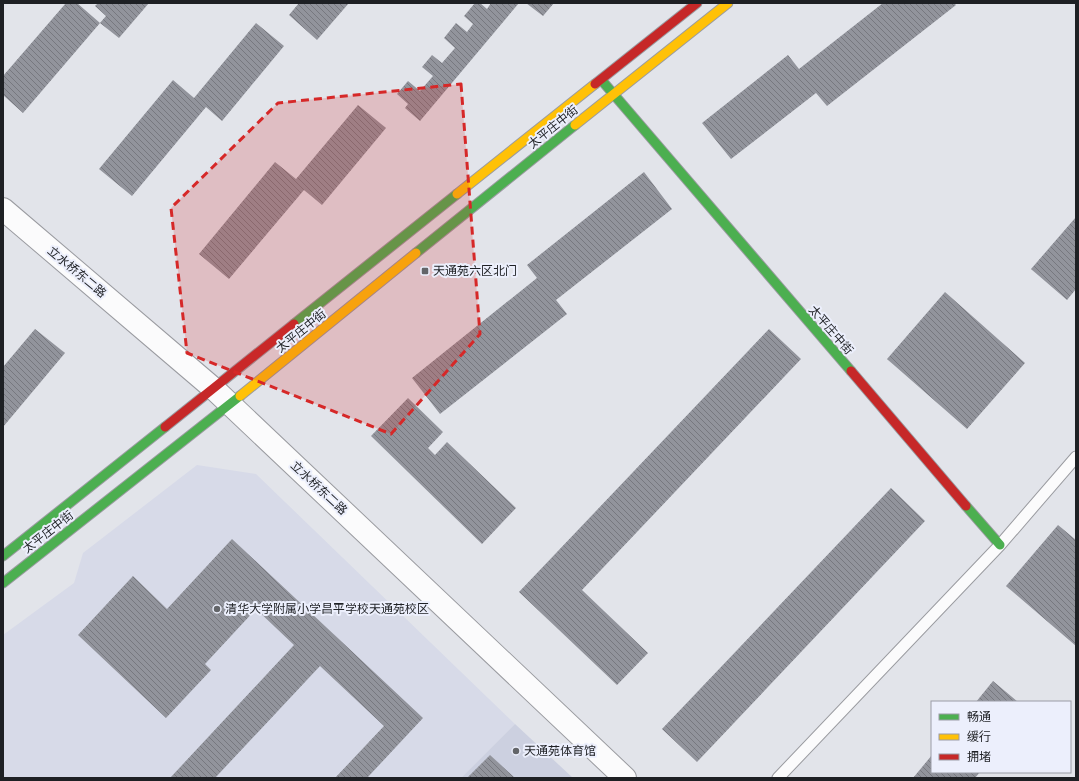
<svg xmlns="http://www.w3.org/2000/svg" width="1079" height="781" font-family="'Space Grotesk','Noto Sans SC',sans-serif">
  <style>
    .built { fill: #d7dae8 }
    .green { fill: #ccd0e0 }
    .building { fill: url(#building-back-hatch) }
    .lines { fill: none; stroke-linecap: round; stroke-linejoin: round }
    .lane-casing { stroke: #9a9ba0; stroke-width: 13 }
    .street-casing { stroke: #9a9ba0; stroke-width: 24 }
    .fast-casing { stroke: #9a9ba0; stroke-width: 11 }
    .slow-casing { stroke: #9a9ba0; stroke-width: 11 }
    .jam-casing { stroke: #9a9ba0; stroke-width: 11 }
    .lane { stroke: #fbfbfc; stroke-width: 11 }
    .street { stroke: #fbfbfc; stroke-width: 22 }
    .fast { stroke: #4caf50; stroke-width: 9 }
    .slow { stroke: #ffc107; stroke-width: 9 }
    .jam { stroke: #c62828; stroke-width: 9 }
    .marked { fill: #d62828; fill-opacity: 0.2; stroke: #d62828; stroke-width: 3; stroke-dasharray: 8 5; stroke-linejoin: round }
    .poi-dot { fill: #636569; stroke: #eceffc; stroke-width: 1.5 }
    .labels { text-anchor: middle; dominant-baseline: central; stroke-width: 4; stroke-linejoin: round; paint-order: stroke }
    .street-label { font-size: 12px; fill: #1e2024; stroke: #eceffc }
    .poi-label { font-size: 12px; fill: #1e2024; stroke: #eceffc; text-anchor: start }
  </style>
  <defs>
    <pattern id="building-back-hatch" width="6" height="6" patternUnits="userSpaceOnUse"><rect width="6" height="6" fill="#92949c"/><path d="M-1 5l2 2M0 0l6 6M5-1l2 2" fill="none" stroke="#77787f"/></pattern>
  </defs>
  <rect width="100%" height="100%" fill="#e2e4ea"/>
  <path class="built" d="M197,465l59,9 259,250 -54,54h-458v-143l71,-52 9,-30z"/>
  <path class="green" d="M515,724l58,54h-112z"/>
  <path class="building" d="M66,3h11l23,20 6,-7 -11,-10 3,-3h51l-30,35 -19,-15 -77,90 -20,-18v-19z
    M299,3h50l-32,37 -28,-25z
    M475,3h5l7,6 4,-6h28l-99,118 -15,-13 3,-4 -11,-10 11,-13 12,10 13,-15 -11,-9 10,-12 10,8 13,-15 -11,-10 12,-15 11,9 6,-8 -9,-8z
    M526,3h28l-11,13z
    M883,3h71l2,2 -129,101 -11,-13 -85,66 -29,-36 86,-68 11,14z
    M256,23l28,23 -62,75 -16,-14 -74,89 -33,-27 74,-89 21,18z
    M358,105l28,23 -64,77 -18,-15 -75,89 -30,-25 76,-92 21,17z
    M644,172l28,37 -116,91 11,14 -127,100 -28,-36 125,-100 -10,-13z
    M1076,217v72l-9,11 -36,-31z
    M945,292l80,71 -58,66 -80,-70z
    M35,329l30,24 -62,74v-60z
    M769,329l32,30 -219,231 66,63 -31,32 -98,-93z
    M408,398l35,34 -15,16 7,7 12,-13 69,66 -34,36 -111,-108z
    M891,488l34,33 -228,241 -35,-33z
    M1058,525l18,15v106l-70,-60z
    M232,539l191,179 -56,60h-32l49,-52 -64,-60 -105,112h-45l124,-133 -38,-36 -51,55 6,6 -45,48 -88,-83 55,-59 34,33z
    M993,681l25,21h-42z
    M490,755l25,23h-48z
    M932,755v17h48l-5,6h-62z"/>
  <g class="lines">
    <g class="lane-casing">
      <path id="lane" d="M778,778l222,-233 76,-88"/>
    </g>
    <g class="street-casing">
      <path id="street" d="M3,209l211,180 411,389"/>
    </g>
    <g class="fast-casing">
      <path id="fast" d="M604,83l247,288
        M416,253l159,-128
        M294,324l163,-130
        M966,506l34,39
        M3,556l162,-129
        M3,583l237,-187"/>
    </g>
    <g class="slow-casing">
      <path id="slow" d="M575,125l153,-122
        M457,194l138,-110
        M240,396l176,-143"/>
    </g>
    <g class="jam-casing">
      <path id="jam" d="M595,84l102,-81
        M851,371l115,135
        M165,427l129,-103"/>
    </g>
    <use href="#lane" class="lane"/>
    <use href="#street" class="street"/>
    <use href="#fast" class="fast"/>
    <use href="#slow" class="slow"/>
    <use href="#jam" class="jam"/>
  </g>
  <path class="marked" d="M461,84l19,250 -89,100 -204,-81 -16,-145 107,-105z"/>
  <g class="poi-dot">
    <rect x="421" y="267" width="8" height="8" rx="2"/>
    <circle cx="217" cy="609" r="4"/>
    <circle cx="516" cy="751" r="4"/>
  </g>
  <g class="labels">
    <g class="street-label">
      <text transform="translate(553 127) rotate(-39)">太平庄中街</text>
      <text transform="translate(77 272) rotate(40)">立水桥东二路</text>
      <text transform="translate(831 330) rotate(49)">太平庄中街</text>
      <text transform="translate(301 331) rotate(-39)">太平庄中街</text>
      <text transform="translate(319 488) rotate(43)">立水桥东二路</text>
      <text transform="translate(48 532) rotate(-38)">太平庄中街</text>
    </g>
    <g class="poi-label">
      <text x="433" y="271">天通苑六区北门</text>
      <text x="225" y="609">清华大学附属小学昌平学校天通苑校区</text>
      <text x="524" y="751">天通苑体育馆</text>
    </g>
  </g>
  <rect width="1079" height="781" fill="none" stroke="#1e2024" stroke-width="8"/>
  <rect x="931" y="701" width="140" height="72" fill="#eceffc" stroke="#9a9ca6"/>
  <rect x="939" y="714" width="20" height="6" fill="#4caf50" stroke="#9a9ca6"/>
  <text x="967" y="721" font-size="12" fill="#1e2024">畅通</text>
  <rect x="939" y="734" width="20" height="6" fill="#ffc107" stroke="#9a9ca6"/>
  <text x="967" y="741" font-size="12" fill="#1e2024">缓行</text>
  <rect x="939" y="754" width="20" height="6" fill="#c62828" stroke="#9a9ca6"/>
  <text x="967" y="761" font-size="12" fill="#1e2024">拥堵</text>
</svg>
